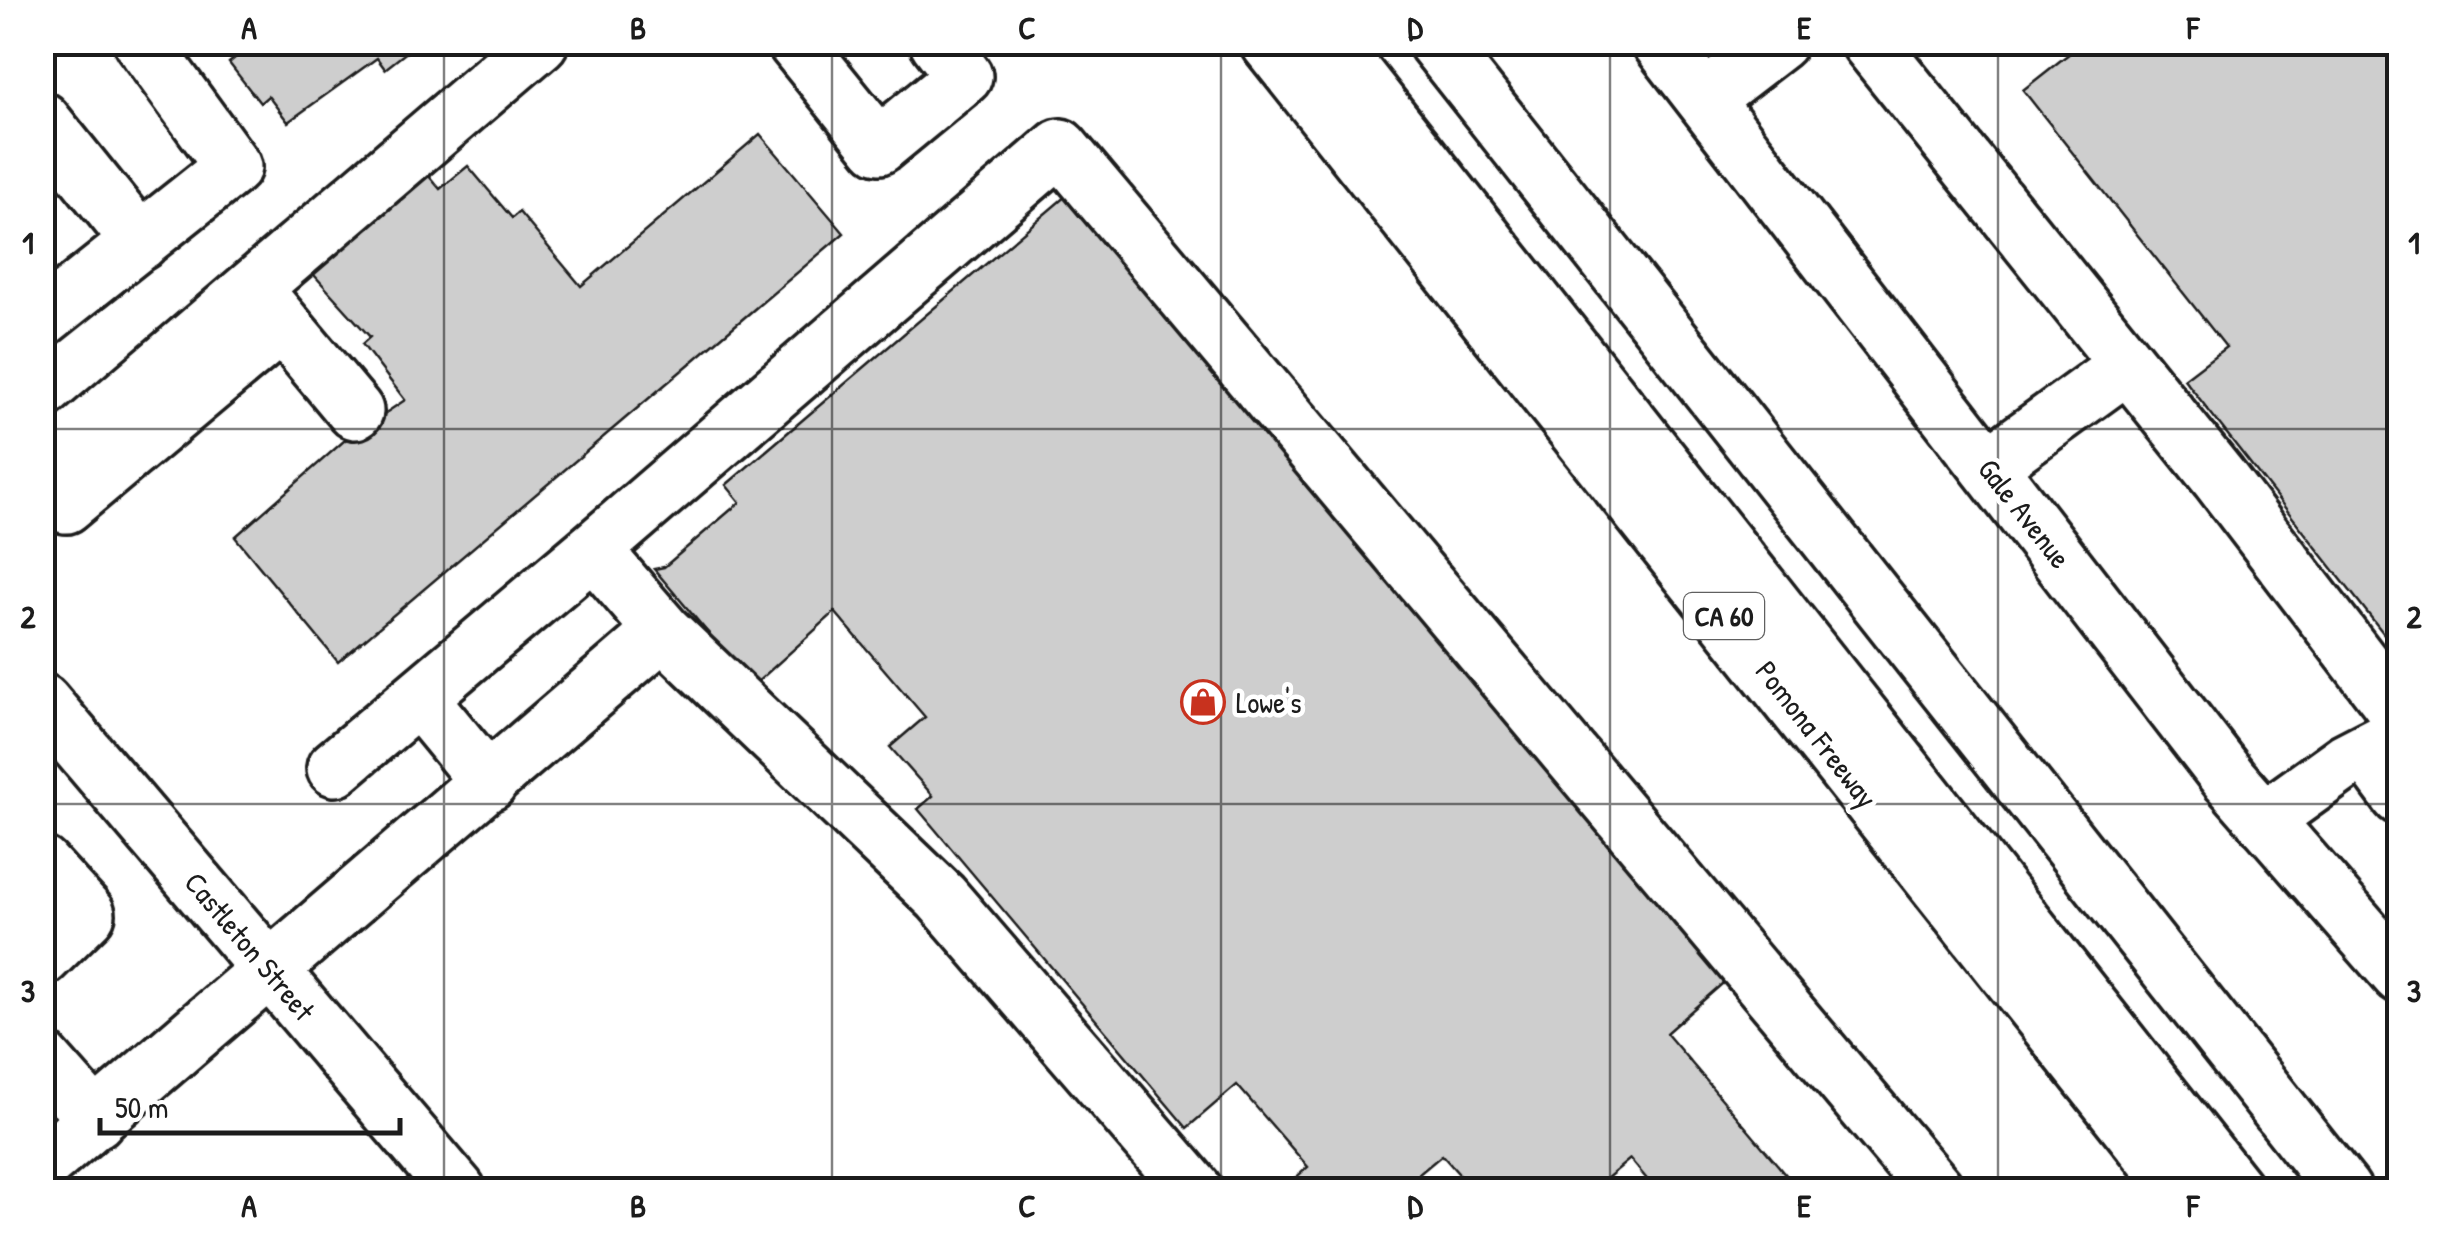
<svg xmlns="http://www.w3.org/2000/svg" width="2442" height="1233" font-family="'Patrick Hand',sans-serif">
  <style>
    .building { fill: #cecece; stroke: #1c1c1c; stroke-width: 2.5 }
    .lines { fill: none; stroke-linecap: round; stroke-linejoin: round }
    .minor-casing { stroke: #1c1c1c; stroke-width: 62 }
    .major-casing { stroke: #1c1c1c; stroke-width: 62 }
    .highway-casing { stroke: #1c1c1c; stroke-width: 62 }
    .minor { stroke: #fff; stroke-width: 55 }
    .major { stroke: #fff; stroke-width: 55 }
    .highway { stroke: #fff; stroke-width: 55 }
    .grid { fill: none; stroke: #1c1c1c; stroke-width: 2.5; stroke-opacity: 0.55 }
    .labels { text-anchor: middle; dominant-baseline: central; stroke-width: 9; stroke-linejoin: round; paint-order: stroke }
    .shield { fill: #fff; stroke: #606060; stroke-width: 2.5 }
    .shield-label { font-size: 28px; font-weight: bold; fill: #1c1c1c }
    .street-label { font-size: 30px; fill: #1c1c1c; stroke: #fff }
    .poi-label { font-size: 30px; fill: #1c1c1c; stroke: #fff; text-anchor: start }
    .neatline { fill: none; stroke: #1c1c1c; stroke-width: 4 }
    .grid-label { font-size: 32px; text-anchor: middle; font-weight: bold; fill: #1c1c1c }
  </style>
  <rect width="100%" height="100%" fill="#fff"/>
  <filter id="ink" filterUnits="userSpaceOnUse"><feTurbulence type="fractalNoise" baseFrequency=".01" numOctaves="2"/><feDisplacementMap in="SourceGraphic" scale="20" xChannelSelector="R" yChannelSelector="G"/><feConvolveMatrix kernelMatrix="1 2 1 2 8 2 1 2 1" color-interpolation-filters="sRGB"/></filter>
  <g filter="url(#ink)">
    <path class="building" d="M225,42h191l1,2 -32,25 -8,-11 -89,64 -20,-26 -8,7 -31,-40 7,-6z
      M2069,42h331v580l-16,12 -200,-255 42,-32 -203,-257 52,-41z
      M760,134l84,99 -506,429 -103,-125 110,-97 60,-40 -43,-56 8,-7 -65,-72 117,-97 18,21 28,-23 44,52 7,-6 62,74z
      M1067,195l663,782 -64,56 127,150 -10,7h-127l-26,-31 -37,31h-120l-31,-35 -42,35h-112l-3,-3 23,-20 -71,-82 -50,43 -269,-319 15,-13 -43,-49 35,-30 -90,-105 -82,74 -99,-117 10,-2 76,-65 -14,-17z"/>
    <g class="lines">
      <g class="minor-casing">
        <path id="minor" d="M795,42l84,104 85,-70 -26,-34
          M1869,42l350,436 181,237
          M1705,99l74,-57
          M42,120l98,122
          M258,295l97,116
          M42,319l191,-152 -91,-125
          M1988,466l139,-101
          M42,468l498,-426
          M42,499l24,6 216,-181
          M663,631l278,266 253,293
          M419,698l70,85
          M42,702l415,488
          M2366,751l34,46
          M335,768l258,-218
          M2264,820l82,-59 54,-28
          M42,865l45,49 -45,44
          M42,1059l54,61
          M42,1165l621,-534 -70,-81 467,-403 876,1043"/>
      </g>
      <g class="major-casing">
        <path id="major" d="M1660,42l570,738 170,195"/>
      </g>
      <g class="highway-casing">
        <path id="highway" d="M1268,42l912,1148
          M1329,42l906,1148
          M1436,42l907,1148"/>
      </g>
      <use href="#minor" class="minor"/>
      <use href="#major" class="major"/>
      <use href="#highway" class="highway"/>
    </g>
  </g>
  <path class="grid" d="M444,42v1148M832,42v1148M1221,42v1148M1610,42v1148M1998,42v1148M42,429h2358M42,804h2358"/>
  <defs>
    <g id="shop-ring" transform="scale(2.25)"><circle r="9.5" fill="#fff" stroke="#c8321e" stroke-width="1.5"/><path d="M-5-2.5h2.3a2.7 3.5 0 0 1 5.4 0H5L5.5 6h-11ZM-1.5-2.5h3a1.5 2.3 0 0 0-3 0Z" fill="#c8321e"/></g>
  </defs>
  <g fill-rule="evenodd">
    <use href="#shop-ring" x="1203" y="702"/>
  </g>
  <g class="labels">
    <rect class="shield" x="1684" y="593" width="80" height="46" rx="8"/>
    <g class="shield-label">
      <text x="1724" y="616">CA 60</text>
    </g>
    <g class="street-label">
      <text transform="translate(2025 513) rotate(52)">Gale Avenue</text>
      <text transform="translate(1817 734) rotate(52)">Pomona Freeway</text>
      <text transform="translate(250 946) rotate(50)">Castleton Street</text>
    </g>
    <g class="poi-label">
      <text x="1236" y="702">Lowe's</text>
    </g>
  </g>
  <rect width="2442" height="1233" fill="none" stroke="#fff" stroke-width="110"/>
  <path d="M100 1118v15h300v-15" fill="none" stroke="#1c1c1c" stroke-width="5"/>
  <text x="115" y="1118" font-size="30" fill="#1c1c1c" stroke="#ffffff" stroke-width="8" paint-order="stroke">50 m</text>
  <rect x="55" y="55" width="2332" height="1123" class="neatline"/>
  <g class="grid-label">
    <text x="249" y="39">A</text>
    <text x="638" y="39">B</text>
    <text x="1027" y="39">C</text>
    <text x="1415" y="39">D</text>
    <text x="1804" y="39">E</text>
    <text x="2193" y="39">F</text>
    <text x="28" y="254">1</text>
    <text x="2414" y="254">1</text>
    <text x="28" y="628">2</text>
    <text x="2414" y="628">2</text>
    <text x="28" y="1002">3</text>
    <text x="2414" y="1002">3</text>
    <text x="249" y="1217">A</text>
    <text x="638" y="1217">B</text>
    <text x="1027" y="1217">C</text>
    <text x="1415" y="1217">D</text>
    <text x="1804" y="1217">E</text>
    <text x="2193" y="1217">F</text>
  </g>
</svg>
